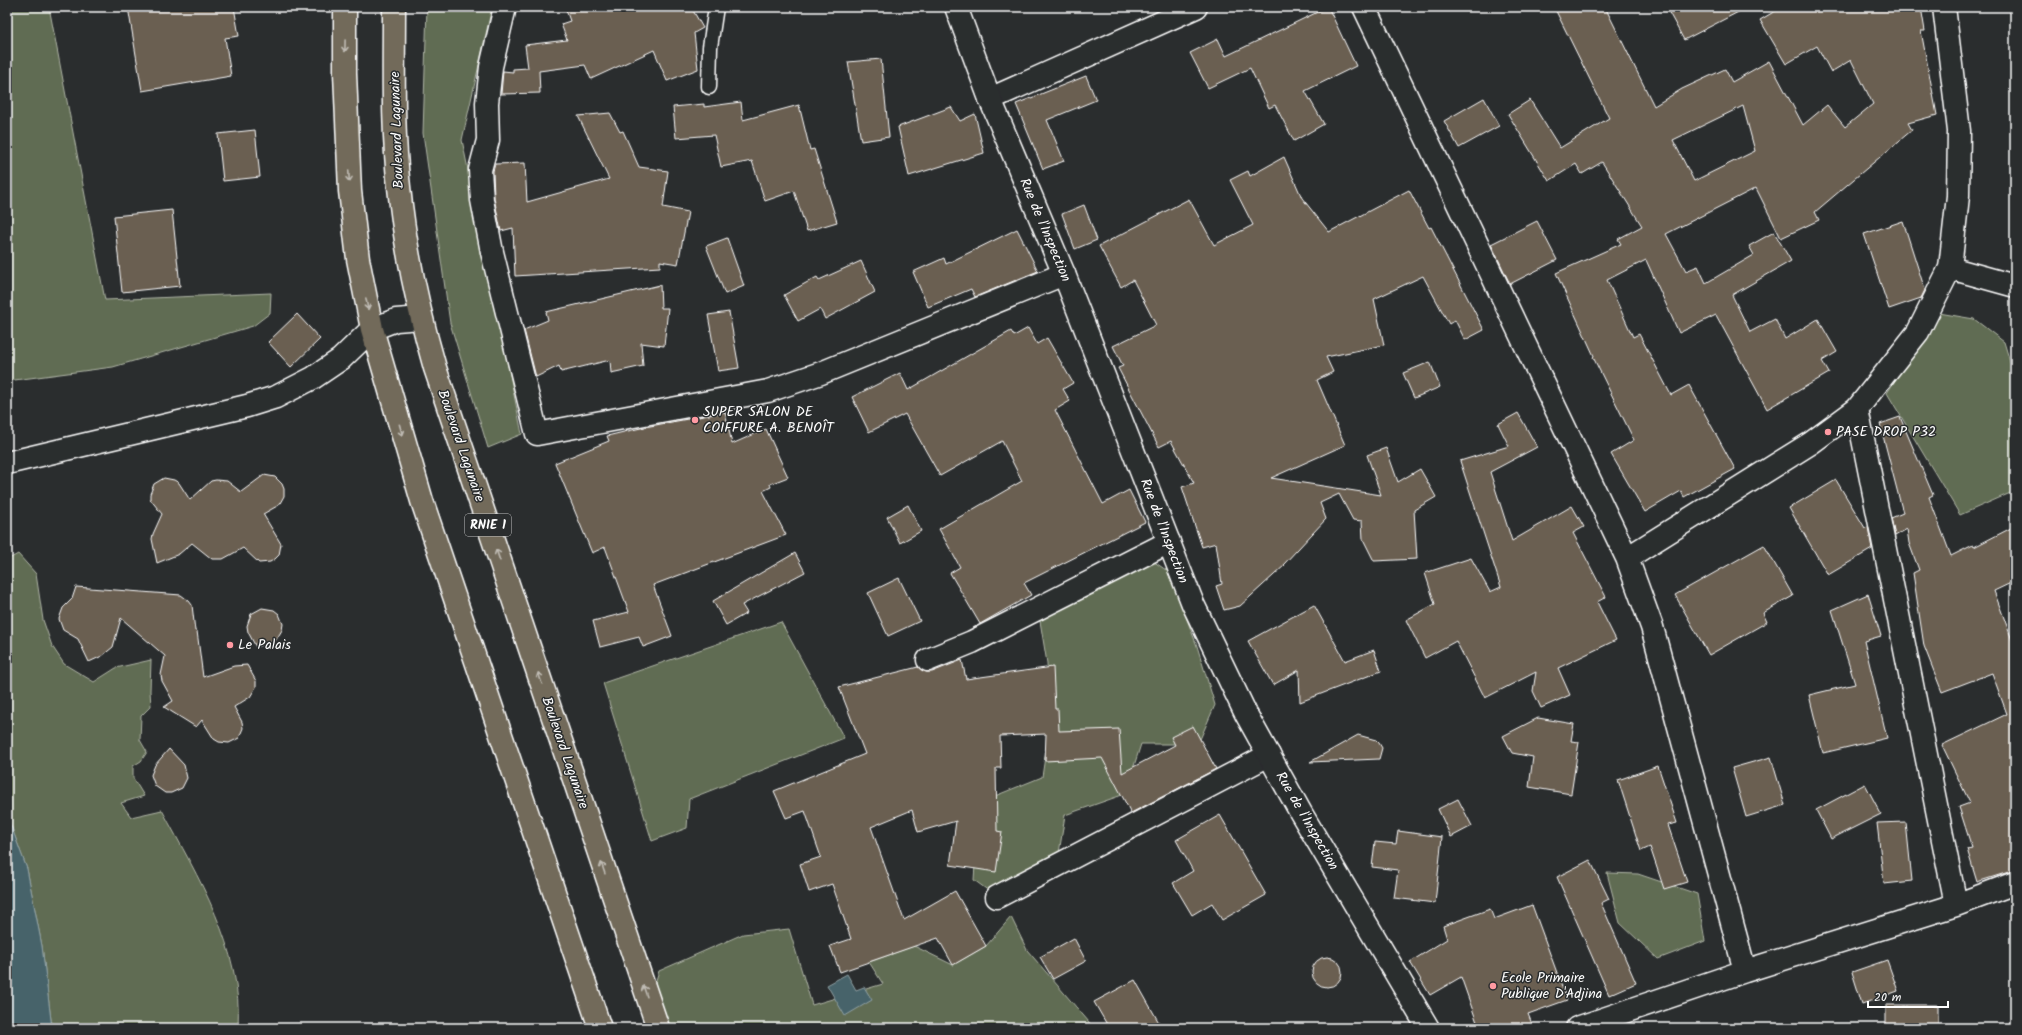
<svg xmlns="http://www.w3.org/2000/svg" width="2022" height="1035" font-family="Kalam,sans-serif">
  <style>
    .green { fill: #616c52; stroke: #b0b6a8 }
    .water { fill: #47646b; stroke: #91a2a6 }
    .building { fill: #6a5e51; stroke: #fff; fill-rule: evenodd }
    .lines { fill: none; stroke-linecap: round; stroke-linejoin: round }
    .service-casing { stroke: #fff; stroke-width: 17 }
    .minor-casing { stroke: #fff; stroke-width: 25 }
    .tertiary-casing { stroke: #fff; stroke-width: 25 }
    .trunk-casing { stroke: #fff; stroke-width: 25 }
    .service { stroke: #2a2d2e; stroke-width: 14 }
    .minor { stroke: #2a2d2e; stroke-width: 22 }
    .tertiary { stroke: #2a2d2e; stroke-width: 22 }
    .trunk { stroke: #726b5a; stroke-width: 22 }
    .oneway { stroke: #c0bcb5 }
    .poi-dot { fill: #ff9aa2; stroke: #2a2d2e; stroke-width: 1.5 }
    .labels { text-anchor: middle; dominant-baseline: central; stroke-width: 3; stroke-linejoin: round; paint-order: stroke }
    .shield { fill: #2a2d2e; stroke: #bfc0c0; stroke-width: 1 }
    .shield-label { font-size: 13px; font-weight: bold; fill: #fff }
    .street-label { font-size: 14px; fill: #fff; stroke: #2a2d2e }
    .poi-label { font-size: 14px; fill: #fff; stroke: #2a2d2e; text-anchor: start }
  </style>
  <rect width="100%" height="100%" fill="#2a2d2e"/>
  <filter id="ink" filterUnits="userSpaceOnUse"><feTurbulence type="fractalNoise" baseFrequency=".025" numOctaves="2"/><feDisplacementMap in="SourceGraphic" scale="8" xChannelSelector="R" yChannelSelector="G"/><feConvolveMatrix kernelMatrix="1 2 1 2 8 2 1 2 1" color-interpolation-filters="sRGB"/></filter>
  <g filter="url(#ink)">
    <path class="green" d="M7,7h42l56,293 166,-7 -1,20 -17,13 -140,41 -106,14z
      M427,7h65l-30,133 60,294 -34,14 -38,-125 -27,-190z
      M1939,313l35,6 30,23 11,36v113l-55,24 -73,-122z
      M18,554l18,20 7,46 9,26 12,18 30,18 22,-14 35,-8 -1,31 1,15 -10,10 -1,24 7,12 -6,9 -8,5v12l11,18 -23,7 10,14 31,-7c36,68 81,138 76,218h-186l-10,-82 -15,-77 -20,-54v-255z
      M1144,555l25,17 28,74 18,59 -17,39h-57l-16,50 -60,21 -8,51 -60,31 -23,-17 4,-60 17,-24 47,-19 7,-47 -2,-67 -9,-54z
      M781,622l63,116 -155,61 -2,29 -35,13 -49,-158z
      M1607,873l31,1 59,20 8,47 -47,18 -38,-36z
      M1011,917l16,33 62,72 2,6h-424l-14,-39 6,-18 84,-37 46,-5 23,76 71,-21 -14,-22 45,-16 39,19 33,-19z"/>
    <path class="water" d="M7,815l20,54 15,77 10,82h-45z
      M847,974l9,16 8,-3 8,13 -27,16 -18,-31z"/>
    <path class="building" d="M128,7h106l5,29 -14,2 6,38 -89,15z
      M565,7h126l12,21 -9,5 4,36 -31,12 -13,-31 -63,29 -6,-14 -46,6 1,22 -39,1 2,-23 10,1v-3l15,-1 -3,-23 42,-5 -6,-16 9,-3z
      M1328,7l28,59 -51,25 19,33 -30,17 -19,-36 -6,3 -19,-40 -42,20 -18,-35 28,-14 8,17z
      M1554,7h51l49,99 28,-17 43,-20 7,13 37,-21 34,64 24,-20 18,22 28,-23 -22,-44 -20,12 -14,-26 -31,18 -26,-44 22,-13h139l4,24h-4l16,84 -29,8 4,7 -97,82 4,8 -38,18 -25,-50 -90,46 20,37 12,-5 8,17 48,-28 -5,-9 25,-14 17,29 -59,34 18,37 25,-13 10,20 33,-20 19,33 -15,9 7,12 -62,36 -51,-94 -37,18 -33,-73 -39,20 26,57 6,-3 32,61 18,-10 46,84 -51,28 -3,-6 -36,21 -34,-58 23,-14 -41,-83 1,-1 -38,-83 65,-29 -3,-5 24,-13 -40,-64 -20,12 -6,-10 -27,17 -41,-67 22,-14 30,48 49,-30zM1743,106l12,45 -61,30 -21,-41z
      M1666,7h82l-64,33z
      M881,59l8,78 -28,4 -13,-79z
      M1086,76l10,24 -49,20 17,41 -21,8 -27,-65z
      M1484,98l15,28 -40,22 -15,-27z
      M741,102l2,18 56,-15 11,45 4,-1 23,73 -30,9 -13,-40 -29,10 -13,-40 -31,6 -7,-32 -38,3 -3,-31 31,-3v3z
      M951,107l9,14 15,-7 9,39 -75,23 -11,-49z
      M610,113l10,19 3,-1 16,36 29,4 -5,36 25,5 -10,52 -18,-3v6l-145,9 -2,-48 -12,3 -7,-33 -1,-27 2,-7 30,-1 2,39 82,-23 -31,-63z
      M255,130l5,47 -37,4 -5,-47z
      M1284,157l18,41 27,34 80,-42 20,38 2,-1 53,103 -19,10 -10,-20 -6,4 -26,-48 -49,23 10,46 -58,12 7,15 -16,8 28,65 -74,33 110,17 -14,-40 19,-7 12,34 22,-13 16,28 -22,13 3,49 -43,2 -11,-22 -1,-18 -9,-1 -14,-26 -19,9 6,16 -42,45 1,1 -45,41 -16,4 -8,-24 6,-2 -6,-41 -14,4 -20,-60 12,-4 -23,-42 -12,6 -41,-79 5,-2 -10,-20 43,-21 -23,-45 -12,7 -22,-41 90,-47 25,46 39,-20 -23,-45 18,-9 2,5z
      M1084,205l13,35 -22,9 -13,-35z
      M172,210l8,76 -58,6 -8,-76z
      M1537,221l20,39 -47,24 -19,-40z
      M1903,221l22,69 -4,8 -32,11 -25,-75z
      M1017,229l21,42 -63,26 -4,-8 -43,18 -15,-35 31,-14 2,6z
      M727,238l17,48 -19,8 -19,-48z
      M861,261l14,31 -50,27 -5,-10 -22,12 -14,-26 33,-18 2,3z
      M660,285l1,23h7l-4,38 -23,-3 2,23 -32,7 -1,-13 -49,12 -2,-6 -23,11 -12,-47 24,-10 -2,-8z
      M729,312l10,56 -21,3 -10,-56z
      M297,314l23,25 -29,28 -23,-25z
      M1028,328l9,16 10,-6 26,45 -10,6 7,12 -15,9 48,94 26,-14 16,32 -121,61 7,12 -51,29 -30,-51 10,-6 -21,-38 83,-48 -20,-40 -62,35 -35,-62 -36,18 -17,-35 48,-24 8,17 103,-59 3,5z
      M1430,362l10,25 -26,11 -11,-25z
      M725,412l7,32 34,-15 22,48 -18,7 1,3 -8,4 23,44 -133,50 19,51 -29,11 -4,-10 -39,10 -7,-26 36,-9 -24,-65 -13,6 -37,-90 54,-22 -2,-5 38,-9z
      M1518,413l19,34 -47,25 22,69 60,-35 12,21 -11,6 33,64 -9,5 19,38 -58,28 12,27 -29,13 -8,-17 3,-19 -51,26 -29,-57 -31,17 -19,-38 29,-16 -10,-31 46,-15 19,34 11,-5 -41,-126 49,-15 -11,-22z
      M1900,417l33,78 -4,2 22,59 22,-11 1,2 41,-21v55l-21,10 21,57v222l-38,12 -10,-33 5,-1 -13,-41 11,-4 -28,-58 65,-31 -15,-41 -50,19 -18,-46 -11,-73 6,-3 -10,-27 -2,-14 -12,7 -4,-18 12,-5 -23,-89z
      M264,475l11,2 7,7 2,5v7l-5,9 -16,9 18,30 -2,11 -4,4 -5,3 -11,1 -16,-15 -20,11h-11l-20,-16 -13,11 -22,9 -5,-24 1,-5 9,-20 -12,-15v-5l4,-10 10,-6 10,2 5,3 11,17 21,-19 5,-1 11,1 14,11z
      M1836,480l29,48 3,-1 4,22 -44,26 -39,-67z
      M908,505l13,26 -21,12 -13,-26z
      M1764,545l29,51 -30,17 4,9 -58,33 -34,-60z
      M795,553l10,19 -63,33 5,8 -21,12 -13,-24z
      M899,578l21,43 -32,15 -20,-43z
      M76,587l105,8 8,6 3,4 3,26h2l6,46 31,-11 13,-1 9,16v6l-6,10 -16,10 8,15 1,6 -4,10 -10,5 -10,-1 -5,-3 -12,-19 -6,7 -32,-20 9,-6 -11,-20 -1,-6 4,-19 -44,-38 -8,29 -11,9 -13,6 -11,-23 -15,-9 -4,-11 4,-11 9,-9z
      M1868,594l13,42 -17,5 23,97 -64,15 -14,-58 46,-11 -23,-74z
      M1314,605l31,56 29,-11 7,21 -81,31 -1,-32 -26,15 -25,-44z
      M262,608l12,2 5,4 4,10 -1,6 -6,10 -20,7 -8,-15 -1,-6 4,-12z
      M962,660l4,19 87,-12 2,42h3l1,22 60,-2 3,44 53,-28 -4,-8 22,-11 23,43 -85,44 -29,-55 -57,3 1,-27 -46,2 1,32h-5l1,63 5,1 -6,40 -46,-7 6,-44 -38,11 -6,-22 -41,17 33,93 51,-29 31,55 -33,19 -15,-27 -98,34 -10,-26 21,-7 -19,-55 -23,8 -9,-28 21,-7 -16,-46 -19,7 -12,-27 91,-37 -26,-67 79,-20 8,5h6z
      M1538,718l36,6 -3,17 8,1 -8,52 -42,-7 4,-30 -21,-4 -9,-17z
      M1358,735l18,5 3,3 3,5 -3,11 -69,3z
      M169,749l15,16 3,13 -5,10 -11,5h-6l-10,-7 -4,-11 4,-10z
      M1771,757l14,48 -39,12 -14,-49z
      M1658,766l19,57 -9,2 19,57 -23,7 -14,-42 -9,4 -23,-71z
      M1865,784l16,30 -50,25 -15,-29z
      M1458,799l14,27 -21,11 -13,-28z
      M1220,815l46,80 -44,25 -10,-17 -20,12 -19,-32 20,-12 -17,-31z
      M1906,822l6,59 -28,3 -7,-61z
      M1398,831l44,6 -7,66 -41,-5 4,-28 -26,-3 3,-25 21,2z
      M1590,860l19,39 -8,4 35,80 -27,12 -52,-118z
      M1532,905l35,95 -39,14 4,10 -12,4h-41l-18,-51 -31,18 -20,-33 37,-23 -4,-13 47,-17 4,10z
      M1074,938l12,23 -33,18 -13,-22z
      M1312 972a15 15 0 1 1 30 0a15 15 0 1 1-30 0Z
      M1887,960l11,31 -36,13 -10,-32z
      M1135,980l27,48h-53l-15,-26z
      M1886,1005h52v23h-52z"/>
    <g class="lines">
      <g class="service-casing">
        <path id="service" d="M709,87l1,-40 6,-40"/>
      </g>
      <g class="minor-casing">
        <path id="minor" d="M505,7l-14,60 -4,36 1,37 -8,30 2,30 10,52 45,182 231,-43 53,-18 243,-99
          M1364,7l263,551 25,69 93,344
          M990,99l206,-92
          M1950,268l65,18
          M1857,409l99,496
          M7,463l240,-57 29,-9 37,-19 28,-19 31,-30 24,-9 25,-2
          M1627,558l184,-115 46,-34 61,-77 32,-64 8,-72 1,-65 -15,-124
          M928,660l44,-18 197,-100
          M997,897l272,-142
          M1577,1028l168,-57 211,-66 59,-22"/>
      </g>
      <g class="tertiary-casing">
        <path id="tertiary" d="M956,7l34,92 74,175 129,330 53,110 55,99 127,215"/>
      </g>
      <g class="trunk-casing">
        <path id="trunk" d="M345,7v66l5,118 8,68 14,70 50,172 178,527
          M394,7c0,60 -2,120 5,180 6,61 19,122 36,181l223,660"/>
      </g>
      <use href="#service" class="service"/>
      <use href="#minor" class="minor"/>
      <use href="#tertiary" class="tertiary"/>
      <use href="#trunk" class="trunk"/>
    </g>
    <defs><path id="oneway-shaft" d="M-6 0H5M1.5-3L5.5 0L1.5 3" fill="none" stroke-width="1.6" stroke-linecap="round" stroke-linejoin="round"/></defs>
    <g class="oneway">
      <use href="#oneway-shaft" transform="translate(345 46) rotate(91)"/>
      <use href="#oneway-shaft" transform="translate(349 176) rotate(87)"/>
      <use href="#oneway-shaft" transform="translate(367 304) rotate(79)"/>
      <use href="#oneway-shaft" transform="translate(401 430) rotate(74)"/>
      <use href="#oneway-shaft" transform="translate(498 555) rotate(-109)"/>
      <use href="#oneway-shaft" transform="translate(540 678) rotate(-109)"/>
      <use href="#oneway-shaft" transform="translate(603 868) rotate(-109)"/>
      <use href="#oneway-shaft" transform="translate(645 991) rotate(-109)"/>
    </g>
  </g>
  <g class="poi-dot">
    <circle cx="695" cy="420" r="4"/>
    <circle cx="1828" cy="432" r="4"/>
    <circle cx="230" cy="645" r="4"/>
    <circle cx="1493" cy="986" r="4"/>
  </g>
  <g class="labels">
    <rect class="shield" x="465" y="514" width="46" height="22" rx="3"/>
    <g class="shield-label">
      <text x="488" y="525">RNIE 1</text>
    </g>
    <g class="street-label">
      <text transform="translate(397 130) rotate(-92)">Boulevard Lagunaire</text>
      <text transform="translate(1045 230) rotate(67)">Rue de l'Inspection</text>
      <text transform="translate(461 446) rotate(71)">Boulevard Lagunaire</text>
      <text transform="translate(1164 531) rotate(69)">Rue de l'Inspection</text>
      <text transform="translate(565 753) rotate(71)">Boulevard Lagunaire</text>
      <text transform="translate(1307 821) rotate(60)">Rue de l'Inspection</text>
    </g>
    <g class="poi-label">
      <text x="703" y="412">SUPER SALON DE<tspan x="703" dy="16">COIFFURE A. BENOÎT</tspan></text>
      <text x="1836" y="432">PASE DROP P32</text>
      <text x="238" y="645">Le Palais</text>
      <text x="1501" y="978">Ecole Primaire<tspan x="1501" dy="16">Publique D'Adjina</tspan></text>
    </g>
  </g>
  <rect width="2022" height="1035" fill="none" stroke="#2a2d2e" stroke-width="24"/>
  <rect x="12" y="12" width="1998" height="1011" fill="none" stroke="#fff" stroke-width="1.5" filter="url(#ink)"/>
  <path d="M1868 1001v6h80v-6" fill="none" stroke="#ffffff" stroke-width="2"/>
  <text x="1874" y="1001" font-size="12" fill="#ffffff" stroke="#2a2d2e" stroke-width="3" paint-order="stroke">20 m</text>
</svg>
